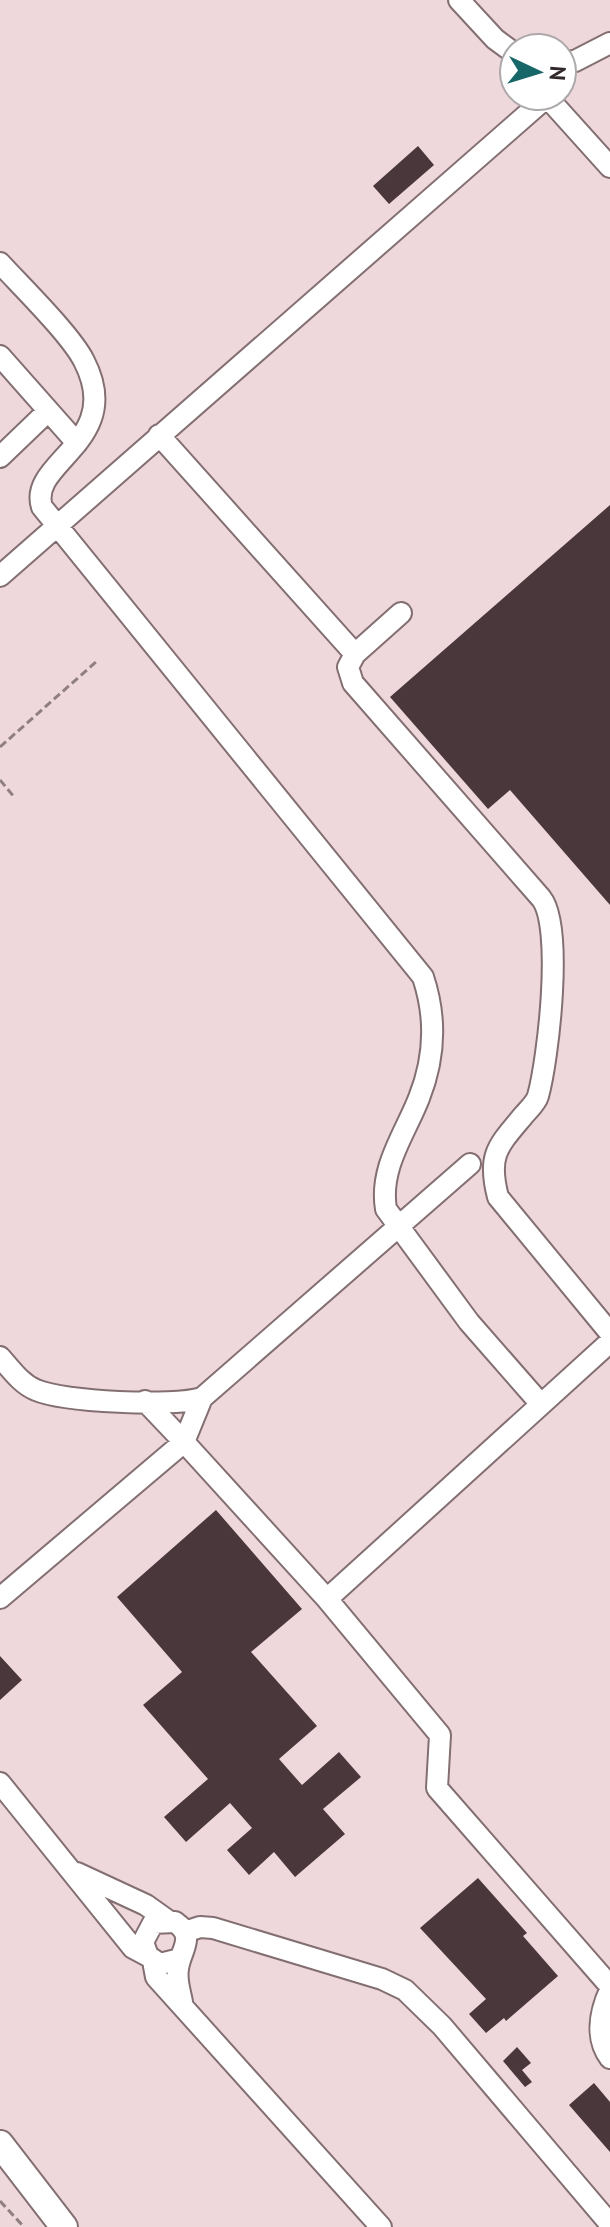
<svg xmlns="http://www.w3.org/2000/svg" width="610" height="2227" font-family="'PT Sans',sans-serif">
  <style>
    .building { fill: #4a373b }
    .lines { fill: none; stroke-linecap: round; stroke-linejoin: round }
    .minor-casing { stroke: #836f72; stroke-width: 24 }
    .major-casing { stroke: #836f72; stroke-width: 30 }
    .path { stroke: #8f7f82; stroke-width: 3; stroke-dasharray: 8 4; stroke-linecap: butt }
    .minor { stroke: #fff; stroke-width: 20 }
    .major { stroke: #fff; stroke-width: 26 }
  </style>
  <rect width="100%" height="100%" fill="#efd8dc"/>
  <path class="building" d="M418,146l16,19 -45,39 -16,-18z
    M610,505v400l-100,-115 -22,19 -98,-112z
    M216,1510l86,99 -51,43 66,74 -38,33 23,26 37,-33 22,25 -38,32 22,25 -50,43 -21,-25 -25,23 -22,-25 25,-22 -22,-25 -44,39 -22,-25 44,-38 -65,-74 39,-33 -65,-75z
    M0,1656l22,24 -22,20z
    M478,1878l49,55 -4,3 35,40 -52,45 -2,-3 -18,15 -17,-19 17,-15 -66,-71z
    M517,2047l14,16 -9,7 10,12 -7,5 -22,-26z
    M594,2083l16,19v50l-41,-47z"/>
  <g class="lines">
    <g class="minor-casing">
      <path id="minor" d="M459,0l36,39 19,14
        M562,62l13,-1 35,-18
        M0,263c22,24 71,72 84,98 42,81 -57,101 -42,146l381,470c14,42 12,81 -4,121 -14,36 -40,70 -33,111l83,113 70,80
        M0,356l77,87
        M159,435l196,219
        M0,457l48,-46
        M0,576l547,-479 63,70
        M401,613l-46,41 -7,13 5,16 188,215c23,28 7,162 -3,198 -2,7 -10,14 -15,20 -25,30 -36,39 -25,81l112,136
        M0,1357c11,12 21,27 36,33 28,12 137,17 166,8l268,-234
        M145,1401l39,41 18,-44
        M0,1598l184,-156 143,157 113,136 -3,53 173,198
        M327,1599l283,-257
        M0,1783l133,165 15,8
        M77,1873l69,32 21,15
        M185,1932l15,-5 13,1 169,51 23,11 37,36 168,198
        M180,1959l-20,5 -12,-8 -5,-14 10,-19 22,-1c22,15 5,28 3,47 -2,11 2,22 4,33
        M153,1961l3,16 225,250
        M610,1990c-10,22 -15,48 0,68"/>
    </g>
    <g class="major-casing">
      <path id="major" d="M0,2144l64,83"/>
    </g>
    <path class="path" d="M0,747l97,-86
      M0,780l15,18
      M0,2201l24,26"/>
    <use href="#minor" class="minor"/>
    <use href="#major" class="major"/>
  </g>
  <g transform="translate(538 72) rotate(94)"><circle r="38" fill="#ffffff" stroke="#ada9aa" stroke-width="2"/>
  <path d="M0-6L14 30L0 20L-14 30Z" fill="#176668"/>
  <text y="-12" font-size="22" font-weight="bold" text-anchor="middle" fill="#31282a">N</text>
  </g>
</svg>
